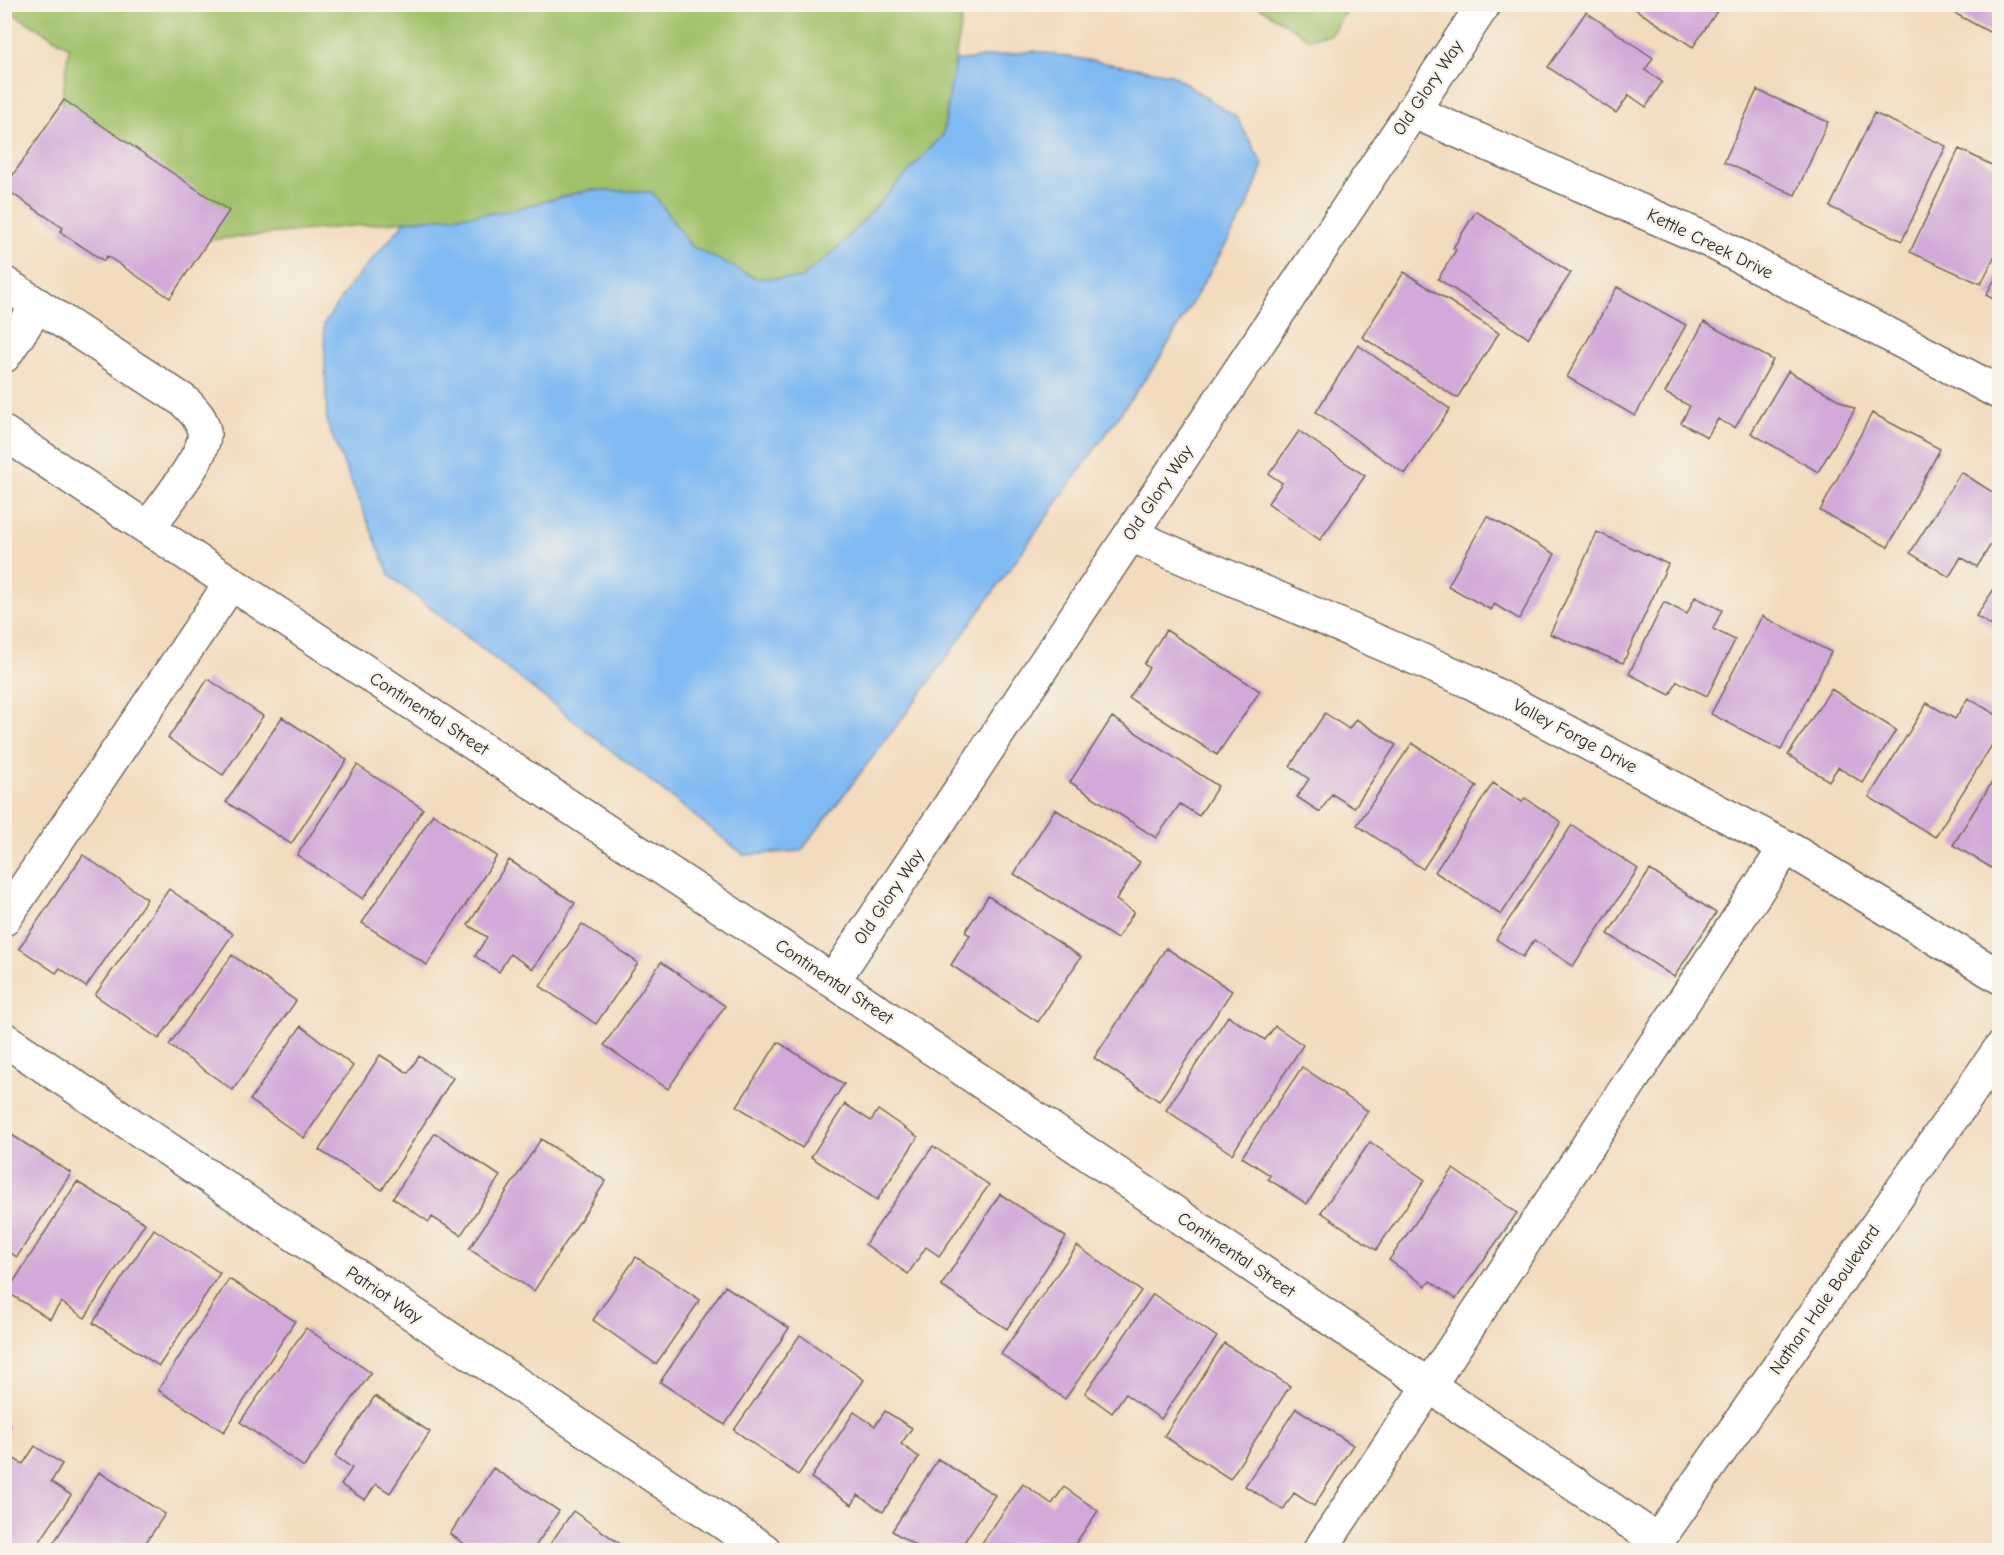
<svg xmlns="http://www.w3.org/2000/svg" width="2004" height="1555" font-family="'Comic Neue',sans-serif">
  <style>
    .green { fill: #a0c169; stroke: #66764a; stroke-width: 1.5 }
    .water { fill: #80baf2; stroke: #56728e; stroke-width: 1.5 }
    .building { fill: #d2a9d8 }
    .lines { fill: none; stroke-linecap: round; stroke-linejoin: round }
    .minor-casing { stroke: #71695e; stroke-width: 36 }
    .minor { stroke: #fff; stroke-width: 33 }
    .labels { text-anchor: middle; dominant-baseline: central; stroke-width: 4.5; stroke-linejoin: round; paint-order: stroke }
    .street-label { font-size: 18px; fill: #2b2b2b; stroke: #f7f3e8 }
  </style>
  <rect width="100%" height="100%" fill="#f7f3e8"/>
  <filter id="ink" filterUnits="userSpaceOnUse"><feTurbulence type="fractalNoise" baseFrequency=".0167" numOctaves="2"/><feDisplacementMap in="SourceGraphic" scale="12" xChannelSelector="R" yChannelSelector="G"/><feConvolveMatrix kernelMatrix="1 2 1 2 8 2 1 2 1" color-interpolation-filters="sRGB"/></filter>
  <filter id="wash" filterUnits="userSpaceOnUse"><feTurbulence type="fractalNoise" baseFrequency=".008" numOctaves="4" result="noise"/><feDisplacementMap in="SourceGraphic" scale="24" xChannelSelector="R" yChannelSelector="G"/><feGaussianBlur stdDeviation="1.35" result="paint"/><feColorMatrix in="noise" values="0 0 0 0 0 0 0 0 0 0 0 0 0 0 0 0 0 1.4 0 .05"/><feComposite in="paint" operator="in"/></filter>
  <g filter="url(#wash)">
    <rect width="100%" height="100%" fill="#f3dbbd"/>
    <path class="green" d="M5,4l959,1 -21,130 -105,113 -38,31 -45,-1 -64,-32 -39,-54 -62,-2 -88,22 -306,29 -142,-78 15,-116 -64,-38z
      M1256,5h94l-19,29 -22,5z"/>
    <path class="water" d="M1034,51l137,23 66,44 26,46 -16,44 -87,150 -240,337 -119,156 -57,4 -354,-279 -63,-153 -3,-99 26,-39 56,-64 96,-9 88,-22 62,2 39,54 64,32 45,1 38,-31 105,-113 12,-74z"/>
    <g id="blocks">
      <path class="building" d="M1627,4h95l-29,43z
        M1938,4h62v34z
        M1586,12l67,46 -8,12 17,12 -16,25 -17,-12 -13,18 -68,-46z
        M1757,90l71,32 -33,73 -71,-33z
        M64,100l165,111 -59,87 -63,-42 -3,5 -44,-29 3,-4 -59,-40z
        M1874,113l72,33 -44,95 -72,-34z
        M1959,149l41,20v76l-19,39 -71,-32z
        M1476,211l95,62 -43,65 -90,-59 18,-29 -3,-2z
        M2000,270v33l-14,-8z
        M1404,272l95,61 -42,65 -95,-61z
        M1617,287l69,38 -51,91 -68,-39z
        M1704,322l69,38 -38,68 -17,-9 -11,18 -26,-14 9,-17 -25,-13z
        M1358,345l92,64 -45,65 -89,-62z
        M1788,371l67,38 -37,63 -67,-39z
        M1872,413l68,36 -52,98 -68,-36z
        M1299,431l66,45 -45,64 -52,-37 14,-20 -13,-9z
        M1961,472l39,25v33l-23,37 -16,-10 -12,20 -39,-24z
        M1487,516l68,38 -36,65 -25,-15 -3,6 -43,-24z
        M1597,532l71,32 -45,99 -73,-29z
        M2000,580v51l-24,-15z
        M1695,597l27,13 -9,19 22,11 -28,56 -30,-15 -7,14 -41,-21 35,-72 23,12z
        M1762,616l69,36 -50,98 -70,-36z
        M1166,630l94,61 -43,64 -88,-57 20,-30 -5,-4z
        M208,679l55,37 -40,59 -55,-37z
        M1831,689l65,41 -33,53 -25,-16 -9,14 -41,-26z
        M1968,698l32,19v15l-65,105 -66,-40 58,-94 28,16z
        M1325,713l24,16 7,-10 40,26 -42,63 -22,-14 -12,18 -23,-15 12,-18 -19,-13z
        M282,717l65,43 -56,84 -65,-42z
        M1112,717l106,69 -19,30 -19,-12 -24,34 -86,-56z
        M1412,743l65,43 -54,83 -66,-44z
        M357,765l66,44 -60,90 -66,-44z
        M1997,774l3,2v97l-47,-28z
        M1493,783l29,19 3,-4 36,24 -60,93 -66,-43z
        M1055,809l85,53 -24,38 18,12 -17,27 -103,-65z
        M433,814l64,42 -70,109 -65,-42z
        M1572,825l66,44 -65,97 -39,-26 -11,17 -27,-18z
        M83,855l64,44 -61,88 -26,-19 -4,5 -37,-25z
        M509,860l66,43 -42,66 -23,-15 -11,18 -24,-16 12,-19 -19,-12z
        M1650,870l66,43 -42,64 -66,-43z
        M169,889l64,45 -74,105 -64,-44z
        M988,896l93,61 -43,65 -87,-57 19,-30 -5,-3z
        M582,924l56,39 -42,61 -56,-38z
        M1166,948l66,43 -73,110 -65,-43z
        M232,955l64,46 -63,89 -64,-45z
        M661,962l64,44 -57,83 -64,-44z
        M1228,1016l37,24 10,-14 28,19 -71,109 -66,-44z
        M301,1026l52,40 -49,72 -54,-38z
        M778,1042l66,42 -42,64 -65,-42z
        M380,1055l28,18 11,-17 34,22 -71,112 -63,-40z
        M1302,1067l66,44 -61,93 -39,-25 2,-4 -28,-18z
        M845,1104l26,17 7,-11 40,27 -41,63 -66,-43z
        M4,1130l67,43 -54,84 -13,-8z
        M435,1133l65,43 -39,59 -29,-18 -3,5 -36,-24z
        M541,1139l65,42 -72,110 -65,-42z
        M1370,1142l55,38 -49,70 -55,-38z
        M933,1146l56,39 -50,71 -13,-9 -18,27 -43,-30z
        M1453,1169l64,44 -61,86 -26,-18 -4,5 -37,-26z
        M77,1182l68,41 -60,95 -24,-16 -11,17 -43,-27z
        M1000,1194l66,43 -59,92 -66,-43z
        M154,1229l66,44 -61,93 -66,-43z
        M1077,1246l64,45 -76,108 -64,-45z
        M636,1257l64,43 -44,64 -63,-44z
        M229,1279l66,42 -71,111 -66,-42z
        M725,1286l64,42 -64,97 -65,-43z
        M1153,1294l64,43 -56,82 -36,-25 -13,19 -27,-20z
        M306,1328l65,45 -67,94 -64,-45z
        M800,1335l64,45 -66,95 -64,-45z
        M1224,1343l66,43 -60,93 -66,-43z
        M375,1396l55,36 -40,61 -14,-9 -11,16 -24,-15 11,-17 -17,-12z
        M1296,1408l57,37 -39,61 -20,-13 -11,17 -38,-24z
        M885,1411l27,17 -11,16 18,13 -36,55 -25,-17 -6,10 -41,-27 43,-66 21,14z
        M4,1423l6,3 -6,9z
        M35,1446l27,18 -11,18 20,13 -37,55h-18l-12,-7v-90l19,11z
        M938,1459l57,36 -36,55h-37l-30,-19z
        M493,1468l66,43 -26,39h-66l2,-3 -19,-13z
        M99,1472l66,42 -24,36h-92z
        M1023,1484l29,20 12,-17 34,24 -27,39h-94z
        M573,1511l56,39h-83z
        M1090,1545l9,5h-13z"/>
    </g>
  </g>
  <g filter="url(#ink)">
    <use href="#blocks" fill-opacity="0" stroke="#71695e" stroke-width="1.5"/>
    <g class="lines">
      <g class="minor-casing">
        <path id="minor" d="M1412,111l300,131 288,151
          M4,283l180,118c9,9 18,17 20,31 3,22 -42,76 -56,96
          M4,356l34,-51
          M4,433l829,548 825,560
          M1131,535l340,147 315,165 214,130
          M4,919l227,-336
          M833,981l651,-977
          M4,1039l760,511
          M1320,1550l466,-703
          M1651,1550l349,-501"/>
      </g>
      <use href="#minor" class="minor"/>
    </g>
  </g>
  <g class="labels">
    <g class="street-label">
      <text transform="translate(1428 88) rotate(-56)">Old Glory Way</text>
      <text transform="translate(1710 244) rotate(26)">Kettle Creek Drive</text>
      <text transform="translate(1158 493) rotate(-56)">Old Glory Way</text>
      <text transform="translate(429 714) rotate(33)">Continental Street</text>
      <text transform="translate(1575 736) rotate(28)">Valley Forge Drive</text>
      <text transform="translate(889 897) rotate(-56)">Old Glory Way</text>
      <text transform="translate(834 982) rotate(34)">Continental Street</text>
      <text transform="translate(1236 1255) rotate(34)">Continental Street</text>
      <text transform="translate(384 1295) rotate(34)">Patriot Way</text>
      <text transform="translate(1825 1300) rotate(-55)">Nathan Hale Boulevard</text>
    </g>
  </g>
  <rect width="2004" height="1555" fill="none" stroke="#f7f3e8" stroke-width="24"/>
</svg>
